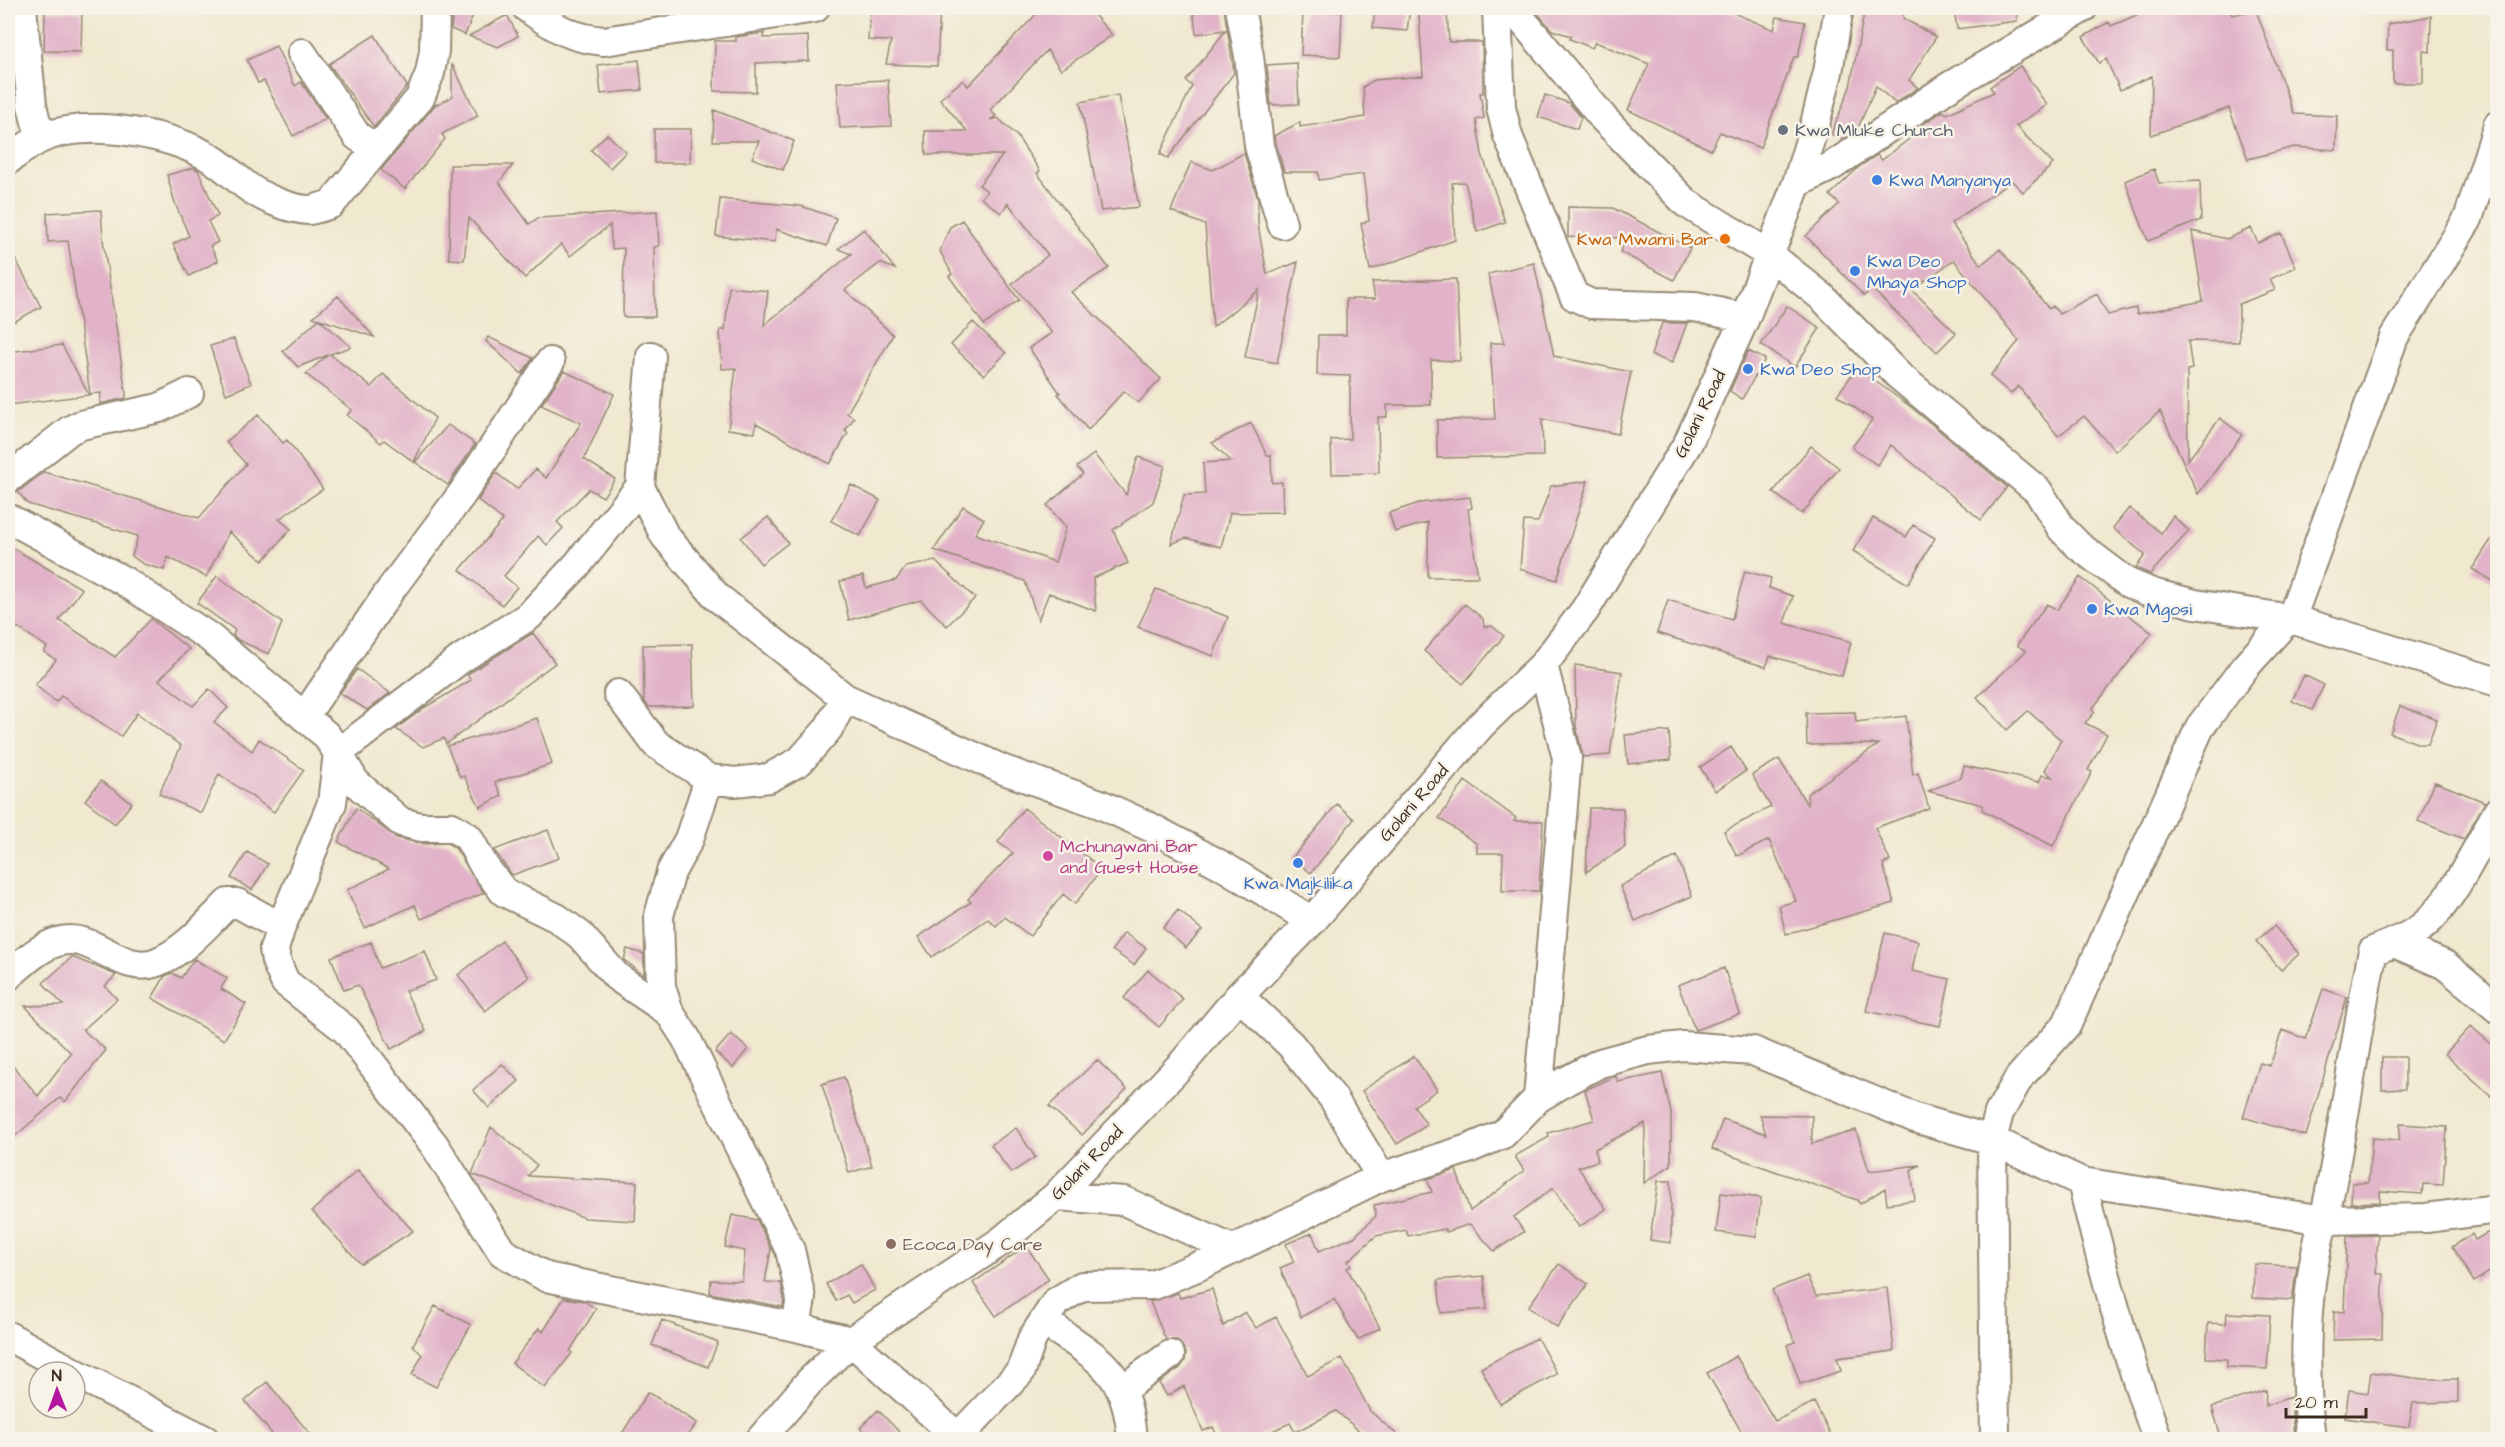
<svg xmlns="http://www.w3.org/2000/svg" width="2505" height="1447" font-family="'Architects Daughter',sans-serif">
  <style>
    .building { fill: #e1b2c8 }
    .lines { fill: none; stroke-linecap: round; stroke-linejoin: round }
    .minor-casing { stroke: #968976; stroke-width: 32 }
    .minor { stroke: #fff; stroke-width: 28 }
    .worship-dot { fill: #6b7280; stroke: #f7f3e8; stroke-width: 2 }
    .shop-dot { fill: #3f7fe0; stroke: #f7f3e8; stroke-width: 2 }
    .food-dot { fill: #e8710a; stroke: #f7f3e8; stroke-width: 2 }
    .hotel-dot { fill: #d1479c; stroke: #f7f3e8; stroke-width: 2 }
    .education-dot { fill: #8d6e63; stroke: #f7f3e8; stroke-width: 2 }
    .labels { text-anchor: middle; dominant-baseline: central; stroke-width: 5; stroke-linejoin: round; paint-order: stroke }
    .worship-label { font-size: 18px; fill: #5b616d; stroke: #f7f3e8; text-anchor: start }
    .shop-label { font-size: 18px; fill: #366cbe; stroke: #f7f3e8; text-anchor: start }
    .food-label { font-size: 18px; fill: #c56008; stroke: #f7f3e8; text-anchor: end }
    .street-label { font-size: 18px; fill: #3b2a1e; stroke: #f7f3e8 }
    .hotel-label { font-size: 18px; fill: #b23c85; stroke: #f7f3e8; text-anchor: start }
    .education-label { font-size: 18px; fill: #785e54; stroke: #f7f3e8; text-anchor: start }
  </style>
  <rect width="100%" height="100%" fill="#f7f3e8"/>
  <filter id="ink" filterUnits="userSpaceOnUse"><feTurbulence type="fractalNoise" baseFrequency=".0167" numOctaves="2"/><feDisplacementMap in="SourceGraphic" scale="12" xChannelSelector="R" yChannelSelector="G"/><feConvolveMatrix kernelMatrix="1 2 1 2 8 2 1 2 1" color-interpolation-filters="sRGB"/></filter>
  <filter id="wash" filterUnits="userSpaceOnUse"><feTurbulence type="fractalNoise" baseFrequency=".008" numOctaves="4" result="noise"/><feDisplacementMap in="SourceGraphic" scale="24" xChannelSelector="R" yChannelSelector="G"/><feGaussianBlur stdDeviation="1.35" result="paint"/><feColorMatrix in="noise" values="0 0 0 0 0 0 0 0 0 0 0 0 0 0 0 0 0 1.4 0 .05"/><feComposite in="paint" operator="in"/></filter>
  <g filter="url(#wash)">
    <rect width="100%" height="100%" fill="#f0e8cf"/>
    <g id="blocks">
      <path class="building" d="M453,8h23l-11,27 -14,-6z
        M870,8h70l-3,58 -51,-2 5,-23 -23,-1z
        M1042,8h46l24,27 -51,35 -14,-20 -57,60 6,6 -6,4 8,-2 19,18 23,35 -3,2 72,95 -38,24 90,87 -23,24 -14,-12 -36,39 -30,-36 2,-1 -31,-45 23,-15 -40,-49 36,-29 -40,-52 -7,10 -20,-15 6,-7 -8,-6 24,-30h-77l-1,-24h42l-27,-32 23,-19 5,6z
        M1193,8h31l10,65 -66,85 -8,-4 32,-68 -6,-5 40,-51 -30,4z
        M1375,8h35l-3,23 -34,-3z
        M1533,8h189l52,22 3,-13 28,5 -7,35h-4l-34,91 -40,-16 -9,18 -83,-40 21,-46 -54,-22 -3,6 -22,-9 1,-3 -19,-6z
        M1865,8h22l17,4 -1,6 33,19 -27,43 9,8 -23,15 -19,-17 -18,42 -15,11 -12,-5 19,-47z
        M1954,8h62l1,13 -60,8z
        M2153,8h76l3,7 24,-5 38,104 43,2 -1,34 -42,-3 -46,12 -19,-51 -78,27 1,-59 -32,14 -14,-31 -7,4 -16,-26 26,-15 2,4z
        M45,11l37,1 -1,40 -37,-1z
        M1303,11l39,1 -2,45 -39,-2z
        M1447,13l2,29h33l1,51h-3l4,25 -8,2 6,34 23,68 -28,10 -12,-50 -13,1 3,57 -85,30 -9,-47 8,-2 -6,-47 -44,6 -1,-8h-34l-10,-36 26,-14v5l65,-10 -2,-30 11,-7 49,-4 -4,-61z
        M507,15l11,21 -20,11 -29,-11z
        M2431,16l-1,36 -7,-1v32h-30v-33h-6l1,-26z
        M764,33v5l44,-2 1,25 -53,2v29l-42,-1 1,-50h21v-4z
        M375,35l32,51 -33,41 -45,-63z
        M276,46l19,40 6,-4 25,37 -33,17 -29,-55 -6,2 -11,-23z
        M639,60l3,30 -41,4 -3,-29z
        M1297,63l2,41 -28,1 -4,-40z
        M452,64l26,52 -36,18 3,5 -40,50 -24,-19 54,-65 17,-8z
        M2020,66l27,39 -31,21 37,38 -30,28 -11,-11 -61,42 30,42 19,-16 49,60 4,-3 6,8 38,-20 11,21 28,-7 1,6 66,-13 -11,-70 35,8 24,-11 7,15 23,-10 15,34 -26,12 5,11 -36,14v38l-51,-1 4,28 -5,1 1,90 32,-42 22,17 -44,59 -38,-83 -45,40 -31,-35 -26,20 -40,-50 -7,8 -21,-18 29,-35 -65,-81 -42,30 44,43 -19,19 -65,-63 -8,7 -58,-60 33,-32 -9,-9 29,-28 18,-12 5,5 40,-31 -2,-3 23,-15 4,3 47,-22 -4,-5z
        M888,80l3,46 -51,2 -3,-46z
        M1118,95l21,112 -38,4 -21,-109z
        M1545,95l24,8 12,14 -4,12 -39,-12z
        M714,110l80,31 -11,29 -31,-12 7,-17h-46z
        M654,129h37l-1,34h-36z
        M607,134l19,18 -16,16 -19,-18z
        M1244,153l14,46v26l9,49 31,-12 -21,101 -32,-6 14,-67 -46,37 -8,-102 -34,-14 20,-49 22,8z
        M450,165h63l-14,17 30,42 9,-6 119,-7 2,35 -5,1 1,70h-32l1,-69 -12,1 -2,-24 -40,31 -9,-12 -36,34 -56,-60 -5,42 -15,-1z
        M193,168l5,2 20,46 -10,5 10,21 -8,4 8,15 -29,15 -16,-32 16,-8 -14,-33 -8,-28z
        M2154,169l5,14 41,-2 1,39 -53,21 -23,-60z
        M720,199l81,7 35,12 -9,28 -51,-17 -1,13 -59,-6z
        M1568,207l45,1 77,40 -16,32 -54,-28 7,-14 -59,-1z
        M101,210l2,30 23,154v4l-26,6 1,-11 -11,1 -22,-153 -20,1 -1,-29z
        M962,220l57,80 -35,25 -35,-49 3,-2 -12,-23 10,-24z
        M864,229l31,40 -15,-6 -35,27 48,45 -46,78 7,5 -9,13 3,2 -18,31 -74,-41 -1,10 -27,-4 8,-61 -14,1 -2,-39h5l4,-43 39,4 -4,34 87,-71 -13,-5z
        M8,245l33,62 -33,18z
        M1534,263l20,93 77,16 -13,62 -76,-15 1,37 -106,2v-38l58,-1 -5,-76h14l-16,-69z
        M1456,279l4,82 -29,-1v45h-44v12h-9l1,56 -47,1 -1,-34 19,-1v-63l-33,-1 1,-40h28v-36h29l-3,-17z
        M338,296l36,41 -61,-20z
        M1787,306l33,22 -25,39 -34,-22z
        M319,319l32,28 -21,7 41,33 12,-13 52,44 -21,44 -30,-22 -3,3 -34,-28 5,-5 -46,-36 22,-19 -30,12 -15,-16z
        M973,322l33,31 -22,22 -33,-30z
        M1662,323h25l-15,40 -21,-8z
        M488,337l45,21 -11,16 -36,-33z
        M234,339l17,45 -25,10 -16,-48z
        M62,345l27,50 -80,10 -1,-53z
        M1748,351l17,8 -23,40 -12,-8z
        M1857,368l54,39 96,80 -26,33 -90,-75 -14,20 -25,-18 20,-27 -35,-25z
        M564,371l50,23 -30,65 31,20 -12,18 -14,-8 -32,33 6,6 -16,17 -9,-9 -34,40 13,11 -15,18 -42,-35 43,-50 -25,-20 18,-27 21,16 19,-20 10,9 35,-55 -40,-18z
        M258,415l25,28 4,-3 36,49 -44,30 12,10 -28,32 -34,-29 -23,45 -38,-20 -4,13 -21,-6 -11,-8 6,-20 -110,-32 -10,-12 26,-20 155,46 47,-54 -20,-22z
        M1251,423l16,32h4l1,28 10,-1 1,30 -53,1 -9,34 -35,-9 -15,6 13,-49 21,-1 -2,-31 28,-2 -19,-18z
        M448,425l27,19 -27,41 -33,-23z
        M1811,446l28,22 -37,46 -29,-22z
        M1094,454l32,41 12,-38 27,9 -12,36 -40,28 15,33 -35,15 3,33 -47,-18 -11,27 -13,-39 -91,-31 29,-44 21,13 -9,15 80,28 11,-35 -19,-22 36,-31 -6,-7z
        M1588,481l-31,99 -37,-11 4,-48 14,1 13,-36z
        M851,485l29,15 -20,36 -29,-15z
        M1470,497l2,11 -4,1 10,68h-50v-55l-33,10 -6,-19 30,-10z
        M2129,508l32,25 12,-17 16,15 -39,43 -14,-6 9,-13 -32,-27z
        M768,517l20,26 -27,21 -20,-26z
        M1873,518l33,19 7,-12 22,13 -27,46 -55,-33z
        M2498,529v55l-26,-15z
        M8,545l74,44 -23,31 56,37 36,-38 38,30 -30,31 34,26 16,-17 19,19 -14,14 38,29 7,-12 45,31 -30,42 -55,-38 -18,39 -42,-19 22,-48 -44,-33 -16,23 -60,-40 -5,6 -21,-17 21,-25 -12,-8 3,-5 -39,-26z
        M935,561l40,37 -28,28 -26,-26 -72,20 -9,-39 23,-5 3,12 30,-8 10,-13z
        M1745,571l26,7 -2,10 24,8 -9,27 67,19 -9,34 -72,-20 -4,11 -109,-34 11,-33 64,19z
        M217,576l65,47 -13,31 -31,-14 -5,-5 2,-5 -38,-27z
        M2080,577l72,56 -60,76 3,3 -10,11 22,11 -19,36 4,2 -39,74 -71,-36 1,-5 -55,-14 33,-13 3,-12 75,16 3,-7 10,2 -7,-7 16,-30 -33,-29 -21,19 -30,-33 49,-46 -9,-6 30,-41 10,6z
        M1156,589l72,28 -15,39 -75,-29z
        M1465,604l18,15 1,8 8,-1 12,10 -41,48 -39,-33z
        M533,633l22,30 -109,81 -2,-6 -21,9 -27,-18 28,-21 47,-28 -4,-5 4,-3z
        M692,644l2,62 -45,1 -5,-6 -1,-56z
        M1575,665l47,7 -12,83 -27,2 -7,-31z
        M357,669l33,24 -23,17 -27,-17z
        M2304,675l20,10 -12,25 -20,-9z
        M2400,706l37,13 -9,25h-9l-29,-11z
        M1855,712l1,10 50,-6 7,59 5,-2 11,35 -54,20 15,33 -7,3 11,39 -108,31 -7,-28 17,-5 -27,-61 -32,16 -13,-25 47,-24 -19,-32 27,-16 29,47 -1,-12 72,-50 -72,1 -1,-32z
        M537,718l15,46 -57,18 7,14 -22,11 -16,-31 -4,1 -13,-31z
        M1669,731l2,29 -43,4 -3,-29z
        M1731,747l15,24 -31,20 -15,-24z
        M101,781l31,22 -17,21 -30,-24z
        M1465,781l51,37 -2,3h29l-4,70h-37l1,-38h-26v-9l-38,-26z
        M2435,782l50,20 -21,37 -46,-18z
        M1337,804l17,15 -43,54 -19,-15z
        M356,808l41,30 26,6 24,-1 9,6 28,44 -63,26 -6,-14 -50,23 -18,-38 42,-21 -51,-27z
        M1024,808l78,61 -27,35 -12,-10 -33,42 -25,-19 -9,9 -8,-7 -56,38 -14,-20 53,-35 -3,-3 45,-46 -15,-11z
        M1589,808h34l2,39 -39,25z
        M548,830l11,28 -47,17 -18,-25z
        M247,852l21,12 -16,26 -21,-12z
        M1677,856l15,40 -57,25 -15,-35z
        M1178,910l24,20 -16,18 -23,-20z
        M2274,926l25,28 -18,16 -25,-29z
        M1124,933l22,15 -12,17 -22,-15z
        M1885,933l33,8 -6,30 38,8 -10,47 -74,-15z
        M502,941l27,36 -44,34 -27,-36z
        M371,942l9,26 45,-17 11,29 -31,11 21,40 -35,18 -33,-64 -14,5 -13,-33z
        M627,949l17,5v21l-20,-15z
        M72,957l44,18 -11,11 12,13 -34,31 23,20 -41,52 -5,-4 -52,44v-82l30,36 33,-43 -46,-47 38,-1 -20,-22z
        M194,959l33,19 -6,11 25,15 -22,36 -72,-42 13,-22 7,-3 9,5z
        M1724,968l16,46 -45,16 -17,-45z
        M1148,970l35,29 -24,28 -35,-29z
        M2323,989l24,8 -41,139 -63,-19 17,-54 10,3 12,-36 24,9z
        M2471,1026l27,24v52l-53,-48z
        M731,1034l17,15 -15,19 -18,-16z
        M1414,1056l23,34 -23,16 13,19 -30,19 -35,-53z
        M2382,1057h23v32l-23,1z
        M1097,1060l30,29 -45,46 -33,-29z
        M502,1064l17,17 -30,27 -16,-18z
        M1662,1073l9,40v52l-27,18 1,-60 -50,26 3,12 -20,6 28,42 -27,18 -26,-39 -39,29 10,15 -30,19 -24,-27 -24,8 -1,-3 -37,7 -2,-6 -30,6 -28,25 3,5 -4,2 33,60 -22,12 -24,-41 -33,18 -21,-49 14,-6 -8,-18 26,-11 7,18 35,-14 22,-21 -2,-11 58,-13 -5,-13 29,-9 14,41 54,-40 -9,-15 34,-19 -1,-4 46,-13 -9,-30 31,-14 2,6z
        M844,1077l28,89 -23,7 -27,-89z
        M1760,1115l52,1v28l44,-14 13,41 51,-6 -9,5 4,30 -28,4 -2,-16 -25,16 -3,-4 -145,-51 11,-30 43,15z
        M2400,1124l47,3 -4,58 -20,-1 -1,10 -42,-3v11l-29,1 1,-20h16l4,-45 27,2z
        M491,1127l46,38 -9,11 109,6 -2,39 -50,-3 -113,-44z
        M1016,1128l19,29 -24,16 -20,-28z
        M358,1170l55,61 -52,33 -49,-53z
        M1658,1181h13v62l-21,-3z
        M1721,1193l40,5 -5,39 -40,-5z
        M732,1215l25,5 14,29 -6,33 16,1 3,15 -1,9 -73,-14 1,-13 31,1 3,-30 -20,-4z
        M2498,1227v39l-24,16 -22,-35 20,-13 3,6z
        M2378,1235l-2,39h7l-1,65 -49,1 1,-29 10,1 3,-76z
        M1026,1246l23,33 -53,37 -23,-33z
        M861,1264l14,26 -23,13 -5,-8 -11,6 -10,-17z
        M1559,1264l29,20 -31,43 -29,-20z
        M2254,1264l43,2 -5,34 -39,-2z
        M1484,1276l3,33 -46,4 -3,-33z
        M1807,1276l9,20 71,-8 7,63 -57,7 4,13 -41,13 -13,-39 8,-3 -23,-52z
        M1212,1289l11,37 22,-14 11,16 20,-11 32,59 34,-18 28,53 33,29h-33l-34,-29 -41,21 -5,-9 -38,17h-33l-6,-13 -10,4 -19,-45 -17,10 -8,-13 21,-15 5,-7 1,-8 -9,-13h-11l-16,-38 28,-9 2,5z
        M564,1298l20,3 12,8 -26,42 2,2 -27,35 -33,-25 27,-35 4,4z
        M435,1306l36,19 -35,62 -24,-12 10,-20 -9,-10z
        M2227,1313l43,2 -3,54 -40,-2v-8l-21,-1 2,-35 18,1z
        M662,1320l56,22 -10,25 -56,-22z
        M1537,1338l20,36 -57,30 -19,-36z
        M1736,1356l39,65 39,-19 19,38h-96l7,-4 -37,-63z
        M2371,1372l51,7h36v23l-45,1 -4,24 -64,-9 4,-28 19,3z
        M267,1382l48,58h-38l-32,-39z
        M2266,1390l-1,16 26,-9 3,43h-72l-10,-33z
        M648,1392l49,31 -12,17h-67z
        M878,1410l29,30h-36l-11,-12z"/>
    </g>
  </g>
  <g filter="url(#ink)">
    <use href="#blocks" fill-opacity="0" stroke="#968976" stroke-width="1.5"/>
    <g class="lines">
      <g class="minor-casing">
        <path id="minor" d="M22,8l10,97 4,17 10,14
          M527,8c28,19 42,30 77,33l211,-33
          M1240,8l9,48 10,90 23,78
          M1497,8l4,100 7,28 66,160 17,8 104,3 50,11
          M1512,8l92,111 82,84 84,52 52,42 76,78 140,116 24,38 17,17 49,37 24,10 43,11 96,15 207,63
          M302,53l55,83 9,6 13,2
          M8,160c12,-9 25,-19 39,-24 46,-16 124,-3 165,23 13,8 24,19 36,28 15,11 42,22 60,23 7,0 16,-4 23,-6l89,-106 10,-25 4,-22 1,-43
          M1797,183l35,-17 118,-80 133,-78
          M651,356l-11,131 25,49 52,61 128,101 159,72 96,34 50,23 73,39 89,55
          M8,479l62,-49 11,-5 78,-17 30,-15
          M640,487l-63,78 -48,51 -67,42 -124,95 17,29 46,40 20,5h31l16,10 16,29 20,26 53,26 23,17 37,42 52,35
          M8,518l116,63 85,56 117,98 12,18 -6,50 -51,124 -7,22 2,12 9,21 61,48 89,116 67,106 44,25 250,50 55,14 110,99
          M2291,619l103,-282 74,-118 30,-94
          M618,694l38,50 53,35 26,3 34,-4 31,-17 28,-32 17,-31
          M304,717l87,-128 71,-95 88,-132
          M709,779l-20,60 -18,33 -12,44 2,71 8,25 17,26 104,212 11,48 -5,29
          M2394,943l51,22 53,44
          M8,976c14,-12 30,-28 49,-34 37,-12 63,34 100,20 28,-11 50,-38 71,-59h9l44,24
          M1239,996l52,49 42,53 48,79
          M1538,1098l29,-340 -24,-93
          M2082,1182c21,88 44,173 76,258
          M1056,1196l68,5 108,48
          M1044,1321c53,38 83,47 88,119
          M8,1336l65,36
          M75,1373l130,67
          M1123,1389l47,-34
          M958,1437l63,-66 11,-32 24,-37 26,-16 71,-1 46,-19 182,-89 87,-28 35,-15 35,-36 28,-17 34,-18 48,-13 35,-4 70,5 162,67 77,22 90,42 242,38c20,-89 30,-179 49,-269 15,-6 32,-12 46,-22 30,-20 60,-86 79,-118
          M760,1440l49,-58 42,-41 149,-99 56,-46 126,-132 57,-68 73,-75 168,-195 63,-61 42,-55 103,-167 57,-125 52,-135 19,-63 12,-48 11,-64
          M1995,1440l-3,-300 7,-27 20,-35 48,-54 133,-297 45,-60 43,-48
          M2311,1440c-8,-69 -7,-154 13,-220l102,-2 72,-9"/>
      </g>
      <use href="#minor" class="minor"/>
    </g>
  </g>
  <circle class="worship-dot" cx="1783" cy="130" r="6"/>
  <g class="shop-dot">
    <circle cx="1877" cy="180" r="6"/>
    <circle cx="1855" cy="271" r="6"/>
    <circle cx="1748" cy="369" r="6"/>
    <circle cx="2092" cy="609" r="6"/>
    <circle cx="1298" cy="863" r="6"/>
  </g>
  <circle class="food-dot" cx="1725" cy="239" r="6"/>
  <circle class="hotel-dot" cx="1048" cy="856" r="6"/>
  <circle class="education-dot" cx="891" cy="1244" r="6"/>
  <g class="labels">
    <g class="worship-label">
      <text x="1795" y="130">Kwa Mluke Church</text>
    </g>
    <g class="shop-label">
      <text x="1889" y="180">Kwa Manyanya</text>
      <text x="1867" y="261">Kwa Deo<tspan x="1867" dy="21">Mhaya Shop</tspan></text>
      <text x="1760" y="369">Kwa Deo Shop</text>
      <text x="2104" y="609">Kwa Mgosi</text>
      <text x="1298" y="883" text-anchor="middle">Kwa Majkilika</text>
    </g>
    <g class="food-label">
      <text x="1713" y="239">Kwa Mwami Bar</text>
    </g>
    <g class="street-label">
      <text transform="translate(1700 414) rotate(-64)">Golani Road</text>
      <text transform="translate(1414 803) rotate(-49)">Golani Road</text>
      <text transform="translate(1087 1163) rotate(-46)">Golani Road</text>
    </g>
    <g class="hotel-label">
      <text x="1060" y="846">Mchungwani Bar<tspan x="1060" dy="21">and Guest House</tspan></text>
    </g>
    <g class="education-label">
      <text x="903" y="1244">Ecoca Day Care</text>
    </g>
  </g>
  <rect width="2505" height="1447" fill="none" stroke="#f7f3e8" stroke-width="30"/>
  <g transform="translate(57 1390) rotate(359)"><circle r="28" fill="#f7f3e8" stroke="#aca397" stroke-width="1.5"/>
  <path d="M0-4.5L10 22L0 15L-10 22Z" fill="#b5179e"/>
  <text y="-9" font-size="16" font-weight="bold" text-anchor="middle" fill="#3b2a1e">N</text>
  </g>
  <path d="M2286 1408v9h80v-9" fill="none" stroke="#3b2a1e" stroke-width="3"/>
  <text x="2295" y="1408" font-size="18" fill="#3b2a1e" stroke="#f7f3e8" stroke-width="4.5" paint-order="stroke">20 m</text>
</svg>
